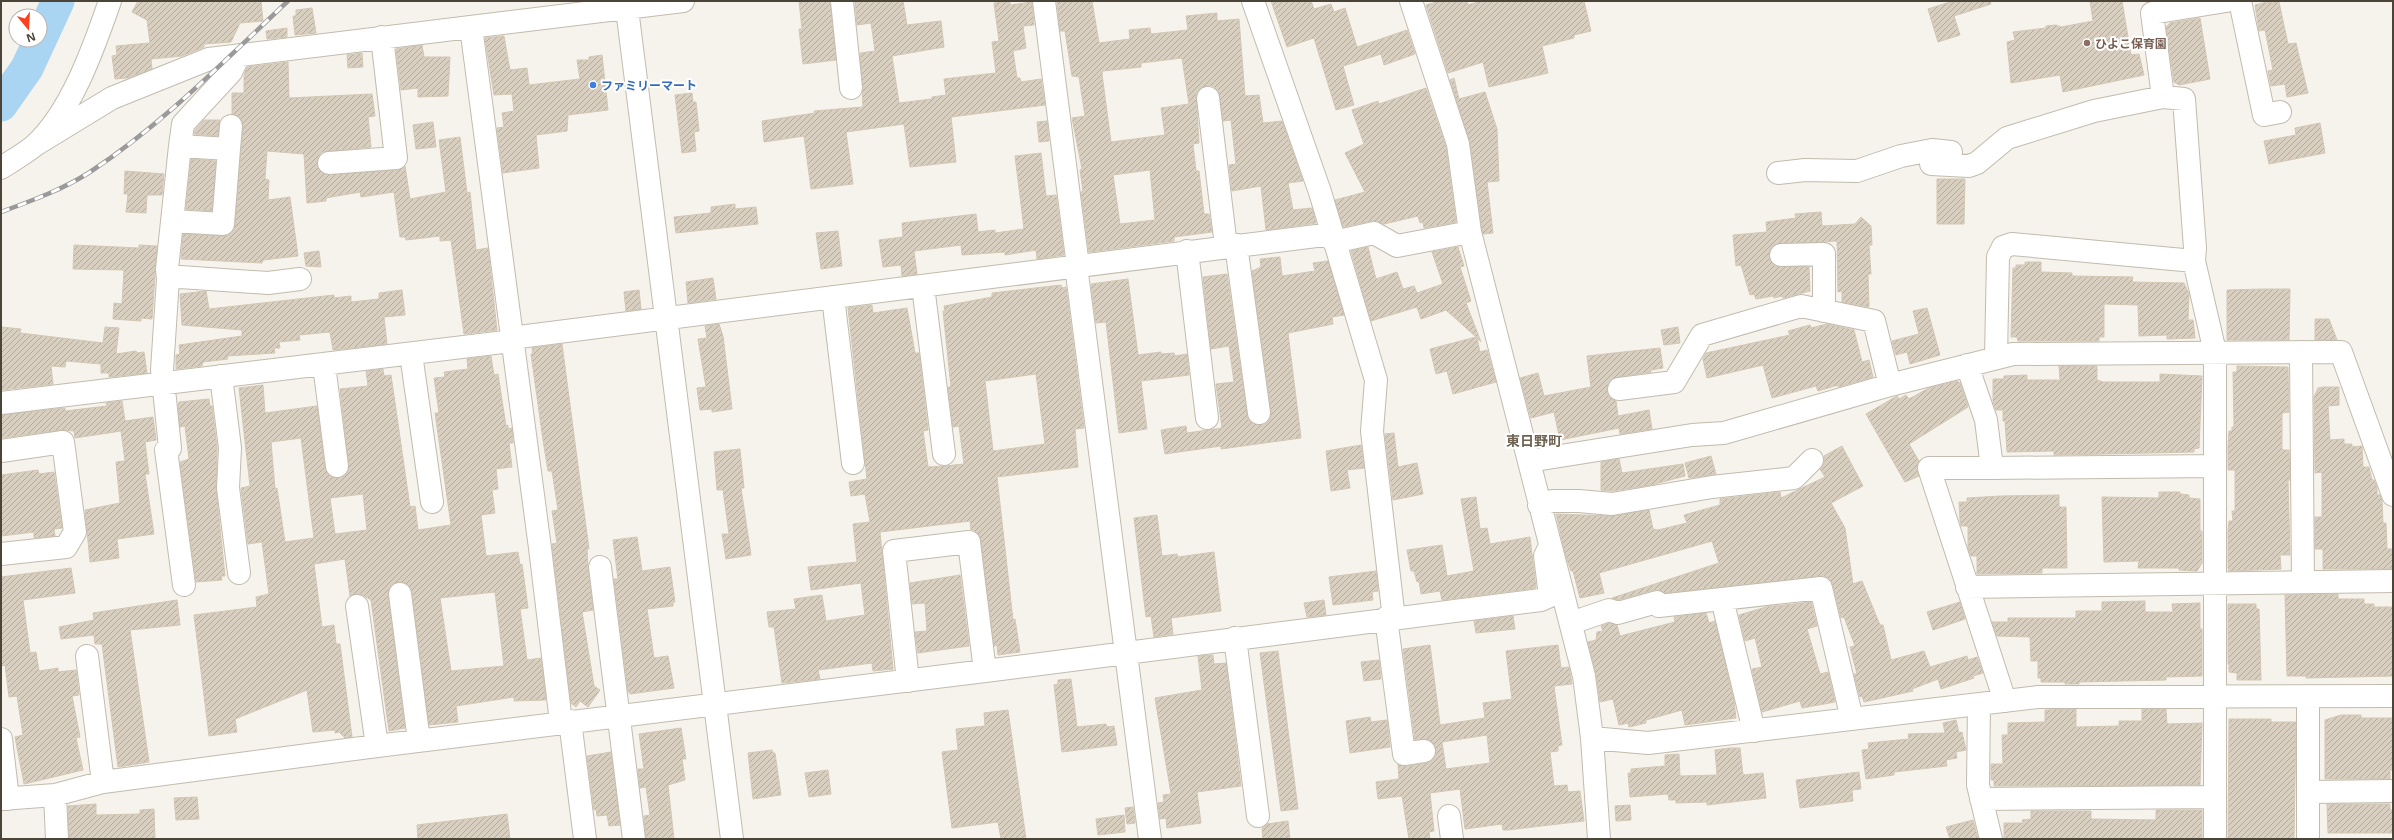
<svg xmlns="http://www.w3.org/2000/svg" width="2394" height="840" font-family="'Open Sans','Noto Sans JP',sans-serif">
  <style>
    .lines { fill: none; stroke-linecap: round; stroke-linejoin: round }
    .river { stroke: #a9d4f2; stroke-width: 33 }
    .building { fill: url(#building-hatch); stroke: #d3c7b4; fill-rule: evenodd }
    .minor-casing { stroke: #c2bbae; stroke-width: 24 }
    .minor { stroke: #fff; stroke-width: 22 }
    .rail-casing { stroke: #9a9a9a; stroke-width: 4.5 }
    .rail { stroke: #fff; stroke-width: 3; stroke-dasharray: 9; stroke-linecap: butt }
    .education-dot { fill: #8d6e63; stroke: #fff; stroke-width: 1.5 }
    .shop-dot { fill: #3f7fe0; stroke: #fff; stroke-width: 1.5 }
    .labels { text-anchor: middle; dominant-baseline: central; stroke-width: 4; stroke-linejoin: round; paint-order: stroke }
    .education-label { font-size: 12px; font-weight: bold; fill: #785e54; stroke: #fff; text-anchor: start }
    .shop-label { font-size: 12px; font-weight: bold; fill: #366cbe; stroke: #fff; text-anchor: start }
    .quarter-label { font-size: 14px; font-weight: bold; fill: #6e6250; stroke: #fff }
  </style>
  <defs>
    <pattern id="building-hatch" width="6" height="6" patternUnits="userSpaceOnUse"><rect width="6" height="6" fill="#d8cfc1"/><path d="M-1 1l2-2M0 6l6-6M5 7l2-2" fill="none" stroke="#b1aa9e"/></pattern>
  </defs>
  <rect width="100%" height="100%" fill="#f6f3ec"/>
  <g class="lines">
    <path class="river" d="M40,40l18,-39
      M1,105l26,-37 13,-28"/>
  </g>
  <path class="building" d="M138,1h123l2,20 -23,2 -9,19 -27,2v3l-22,9 -31,3 1,10 -25,9 -12,1 -3,-23 5,-1 -1,-9 34,-3 -3,-23 -15,-8z
    M799,1h31l6,59 -33,4 -4,-35h3z
    M855,1h48l4,24 34,-4 3,26 -52,9 7,47 33,-4v-2l14,-2 -2,-16 52,-6 -4,-31 7,-1 -5,-38 16,-2v4l22,-3 2,23 -11,1 3,22 -13,3 4,27h3l1,4 20,-3 4,26 -94,12 5,45 -46,5 -6,-43 -58,8 7,52 -42,5 -7,-53 -40,6 -2,-21 53,-8 -1,-2 49,-4 -3,-54 15,-2 -4,-28 -14,2z
    M1057,1h35l7,42 31,-4 -1,-9 21,-2 1,6 37,-4 -2,-14 31,-3v8l22,-2 6,77 14,-1 4,28 19,-2 21,60 -15,2 5,27 19,-2 4,15 -50,7 -5,-44 -29,5 -3,-26 7,-1 -5,-44 -8,1 -5,-30 -5,-5h-7l-10,7 3,50 -6,1 3,27h3l5,43h5l3,18 -38,5v4l-85,11 -8,-60 2,-1 -3,-21 2,-1 -10,-51 13,-2 -6,-39 -7,-1 -7,-45h-5zM1182,58l7,46 -28,4 4,27 -54,7 -9,-68 1,-3 38,-4v-4zM1150,170l5,50 -35,4 -7,-49z
    M1271,1h40l3,8 17,-5 3,8 11,-4 12,39 50,-17 8,24 -31,11 -3,-11 -38,12 11,39 -18,5 -22,-72 -27,9z
    M1440,1h27l1,4 13,-4h103l7,30 -17,4v3l-32,8 6,27 -59,14 -6,-25 -35,11 -22,-68z
    M1953,1h37l1,3 -37,12 6,19 -22,7 -10,-33z
    M2090,1h32l9,54 8,-1 5,21 -81,17 -3,-17 -49,8 -4,-41 8,-2 -2,-8 33,-4v-2l10,-1 5,2 32,-6z
    M2271,1l1,2 7,-1 9,42 8,-1 12,50 -21,4 -2,-13 -14,2 -3,-15 5,-1 -8,-40 -6,1 -4,-26z
    M312,8l4,25 -21,2 -2,-19h3v-6z
    M2200,18l10,61 -31,6 -5,-3 -8,-55 4,-4z
    M287,28v9l-20,2 -1,-8z
    M504,36l6,34 17,-2 2,17 51,-6 -3,-19h12v-3l13,-2 6,55 -40,5 -1,16 -31,4 3,33 -36,5 -6,-45 7,-1 -2,-14 12,-2 -2,-17 -18,1 -9,-57z
    M422,45l2,12h26l-2,39 -30,1v-9l-17,2 -5,-41z
    M362,53l1,14 -15,1 -1,-13z
    M288,62l1,36 83,-4 3,22 -7,1 3,30 -49,5 -4,5 -1,7 7,10 73,-4 8,-4 5,33 36,-7 -7,-52 21,-3 7,56 3,-1 6,58 12,-2 9,82 -33,4 -13,-94 -11,1v-5l-34,4 -1,-3h-5l-6,-45 -33,5 -1,-5 -34,6v3l-19,2 -3,-49 -37,-3 -2,28 4,1 -1,20 22,-3 8,59 -35,4 -1,3 -81,-4 2,-25 40,2 6,-1 6,-10 8,-98 -5,-11 -6,-2v-21h12v-18l3,-8z
    M1454,78l5,21 26,-7 12,37 2,52 -12,1 6,51 -10,1 -1,-4 -12,-88 -20,-62z
    M1426,88l20,59 10,75 -32,6 -1,-6 -3,1 -2,-7 -34,8 -13,-3 -28,6 -8,-27 30,-8 -20,-39 19,-9 -12,-34 26,-9 1,3z
    M692,93l1,9h3l3,29 -5,1 2,19 -14,2 -7,-58z
    M204,120h16l-2,16 -24,-2 1,-4z
    M1047,121l2,20 -10,1 -2,-20z
    M433,122l3,25 -20,2 -3,-24z
    M2320,123l5,30 -56,11 -5,-23 32,-6 -1,-7z
    M1041,153l5,43 10,-1 8,60 -27,4 -1,-9 -31,5v-3l-43,3 -1,-10 -47,6 3,23 -15,2 -1,-11 -18,2 -4,-27 24,-3 -1,-14 74,-9 2,18 17,-2v3l29,-4 -9,-73z
    M191,159l25,2 -4,50 -26,-2z
    M125,171l39,3 -2,21h-15l-1,18 -20,-1 2,-18h-4z
    M1937,179h28l-1,45h-27z
    M735,204v5l21,-2 2,17 -82,9 -2,-16 37,-4v-6z
    M1821,212l1,14 33,-2 6,-7 10,9 1,19h-3l2,29h-3l1,33 -27,-5v-11l-4,1 -1,-51 -63,4 -5,11 6,10 34,1 1,24 -27,7 -1,-2 -8,2 -1,-2 -17,3 -2,-5 -4,1 -9,-30 -5,1 -3,-31 34,-3 -1,-10 30,-4 -1,-4z
    M838,231l4,35 -21,3 -5,-36z
    M74,245l65,3v-3l18,1 -5,73 -11,-1v3l-28,-2 1,-16 8,1 2,-34 -51,-1z
    M1368,247l8,32 21,-7 6,17 11,-3 3,7 26,-9 -11,-32 26,-5 6,19 -4,1 11,34 -5,2 15,39 -4,-4 3,14 7,-2 9,32 -43,12 -6,-23 -11,3 -6,-25 46,-12 -30,-27 -25,9 -4,-12 -46,14 -20,-70z
    M319,251l2,16 -15,-1 -2,-13z
    M1280,257l2,19 33,-5 -2,-8 15,-2 16,54 -12,2 1,7 -45,9 13,105 -80,11v-3l-56,8 -4,-24 25,-4 1,7 35,-5 -6,-44 18,-2 -5,-36 -18,3 -8,-72 24,-3 20,141 2,6 11,4 10,-7 1,-7 -19,-140 9,-4 -1,-8z
    M2025,262h16v10l31,1v3l61,1 -1,5 52,1 5,11 -1,26h5l2,18 -28,1v-4l-28,1 -1,-31 -34,-1v33h-5v4h-81l-1,-4h-6l2,-69h3v-3h9z
    M713,278l3,21 -28,4 -2,-21z
    M1128,279l10,76 23,-3v2l13,-1 1,3 12,-2 2,21 -48,6 6,48 -28,4 -13,-111 -10,1 -5,-39z
    M1061,285l1,3 4,-1 18,141 -9,1 3,38 -81,10 16,143 2,-1 5,33 -22,3 -1,-10 -3,1 -13,-106 -7,-10h-3l-1,-9 -90,11 13,137 -20,2 -1,-8 -54,7 2,9 -38,4 -8,-56h-5l-2,-15 29,-3 -2,-10 28,-4 4,26 39,-6 -4,-32 -50,7 -3,-23 49,-5 -4,-38 17,-2 -5,-28 -14,2 -2,-14 18,-3 -19,-171 24,-3 1,8 34,-5 8,45h4l9,77 -5,1 5,36 17,-1 19,-2 -5,-38 -6,1 -5,-40h3l-8,-76h2l-1,-5 48,-9v-4zM1036,374l9,70 -52,7 -8,-70z
    M2264,289h26l-1,51h-62v-50z
    M402,290l3,25 -21,2 3,27 -54,6 -3,-18 -31,3 1,5 -21,2 1,6h-6l1,5 -48,3 1,3 -25,3 -1,4 -26,3v-14l4,-1 -1,-9 63,-9v-6l-60,-5 -2,-31 26,-3 3,18 125,-14v3l17,-2v6l28,-3v-6z
    M639,290l2,19 -15,2 -2,-19z
    M1927,308l13,47 -30,9 -3,-12 -11,3 -4,-14 27,-7 -6,-23z
    M2315,319h14l8,21h-22z
    M719,324l4,12 9,73 -20,3v-3l-12,1 -3,-22 9,-1 -8,-48 9,-1 -2,-12z
    M1827,324l27,6 8,32 7,-2 4,17 -35,10v-2l-20,6 -2,-5 -44,12 -9,-33 -56,13 -4,-19 3,-6 84,-18 -2,-4 22,-6 1,3z
    M1,327l20,2 -1,4 17,2 66,8 2,-16 14,1 -3,26 20,-3 1,2 7,-1 3,21 -38,4v-4h-8v-9l-35,-3 -1,6 -14,-1 2,18 -52,6z
    M1678,327l2,16 -16,2 -3,-15z
    M562,344l27,205h-2l1,20 5,41 -11,2 12,74 6,4 -12,17 -8,-6 -4,6 -5,-4 -19,-159 5,-1 -5,-32 6,-1 -6,-39h-4l-5,-31 -12,-86h2l-1,-6z
    M1660,348l3,20 -12,2v2l-34,5 -9,7 -1,6 2,7 7,4 2,15 31,-6 3,19 -32,5 -1,-6 -59,12 -6,-28 -23,6 -11,-40 18,-5 6,23 47,-9 -4,-31z
    M491,356l3,19 4,-1 8,52 2,-1v4l4,-1 1,15h-4l3,24 -16,2 2,20 -6,1 3,23 -14,2 5,41 32,-4 2,13 2,-1 6,44 -8,1 7,51 14,-2 5,42 -32,1v-4l-58,9 2,16 -29,3 -17,-133 -7,-9 -7,-1 -9,7 -1,7 17,132 -16,3 -18,-131 -10,-6 -11,2 -5,-37 -31,5 8,63 12,-2 2,19h4l12,93 -7,1 -6,-6 -4,1v-3l-22,2 -6,-42 -72,29 2,13 -28,4 -15,-121 63,-8 -1,-10 13,-3 -7,-52 -14,2 -7,-56 9,-2 -11,-98 24,-3 2,28 52,-7 8,62 7,9 6,1 7,-2 4,-11 -9,-76 28,-3 -2,-15 17,-2 1,7 7,-1 19,132 5,-1 3,24 33,-5 -16,-112h4l-5,-35 11,-1 -1,-5 24,-3 -1,-10zM301,438l13,100 -29,4 -8,-54 -2,1 -4,-47zM363,494l4,36 -32,4 -5,-36zM495,592l9,74 -53,5 -11,-73z
    M2059,366h38v14l6,2h57v-8l42,2 -3,72 -5,1v3l-89,2 -51,1v-4l-47,1 -2,-31h-2v-11h-7l-3,-8v-23h11v-3l23,-1v5h33z
    M2237,366l51,1 1,45 -7,1v37h7l1,30h-2l2,75h-10l1,14 -52,2 -1,-3v-37l1,-10h4l-1,-10h3v-41h-7v-24l1,-15h3v-4h2l-1,-55h4z
    M1957,381l3,2 8,24 -59,37 10,17 -2,5 2,10 -14,6 -39,-68 31,-18 2,3 7,-4 3,4 20,-11z
    M2323,387h16v18l-11,1 2,34 14,-1v5h8v3l10,-1 1,21h6l3,13h2l3,7v8h3l2,6 1,22h3l1,26h6v20h-70v-20h-8v-32h7v-45l-7,1 -1,-76 4,-9z
    M209,399l1,7h2l5,42 -1,41 9,87h-4l1,4 -26,2 -16,-120 9,-3 -4,-33 -5,1 -2,-22 1,-3z
    M122,401l3,20 28,-4 3,23 -11,2 4,32h-4l9,60 -37,5 2,19 -29,4 -5,-52 35,-7 -4,-41 9,-1 -4,-30 -46,7 -1,-7 -13,-1 -60,8v-23l64,-7v3l42,-5 -1,-3z
    M1394,433l4,34 19,-4 6,31 -30,6 -8,-66z
    M1361,445l3,23 -17,2 3,18 -19,3 -5,-40z
    M1842,446l21,40 -32,17 14,25 8,56 9,-3 18,44h3l8,35 33,-9 6,16 37,-11 1,4 9,-3 6,16 -10,3 1,2 -33,11 -3,-10 -26,10 1,2 -49,11 -2,-6 -2,1 -6,-23h3l-7,-27 5,-1 -11,-29 -3,1 -8,-33 -8,-9 -160,17 -11,-3 -36,10 -6,-2 107,-35 -7,-22 -113,32 5,20 -24,5 -7,-27h-2l-5,-14 -10,-43 55,2 38,-6 4,19 5,1 29,-7 -3,-8 36,-10v-6l60,-7 1,6 44,-21 -5,-8 4,-6v-7z
    M740,449l4,39h-3l10,67 -25,4 -4,-25h7l-6,-44h-6l-3,-38z
    M1711,456l5,18 -27,4 -4,-15z
    M1619,459l3,14 61,-9 2,12 -34,9 -39,6 -11,-1v-28z
    M38,470l1,4 15,-2 8,56 -8,1 1,7 -21,2v-6l-33,4v-61z
    M2159,492h21v2l9,1v3l11,1v32h2v32l-5,8 -18,-1v-2h-41l1,-7 -35,1 -2,-65 57,1z
    M2059,495v12h7l1,61h-25v5l-65,1v-18h-6l-3,-8v-22h-7l-1,-5 -1,-19h8v-4l34,-2z
    M1476,497l4,32 7,-1 3,16 40,-7 6,51 -94,12 -2,-9 -19,3 -2,-13 -2,1 -3,-11h-3l-4,-21 35,-5 5,31 27,-5 -13,-72z
    M1157,515l5,41 15,-2 1,3 36,-5 7,59 -50,7 2,16 -19,3 -3,-21 -5,1 -12,-99z
    M637,537l5,34 28,-4 5,35h-2v4l-26,3 7,49 14,-2 6,32 -44,6 -2,-3 -14,-112h4l-5,-39z
    M71,568l4,25 -52,7 7,53 6,-1 3,19 19,-3v4l18,-2 3,25 -7,1 8,41 -4,1 7,32 -59,14 -9,-47 8,-2 -6,-39 -8,1 -4,-32 -4,1v-89z
    M1376,571l2,20 -6,1 1,8 -40,5 -4,-28z
    M960,575l9,71 -51,7 -3,-21 12,-1 -2,-28 -13,1 -2,-21z
    M2338,594v5h26v5h10v3h19v69l-87,2v-2h-19l-2,-81z
    M177,600l3,25 -50,5 19,132 -31,5 -16,-123h-7l-1,-9 -33,4 -2,-12 35,-7 -1,-7z
    M1324,600l2,15 -19,2 -3,-14z
    M2145,601v11h28l-1,-8 28,-1v26h2v47l-36,1v3l-87,2v2h-14v-2h-24v-4h-3v-17h-7l-1,-24 -33,-1 -5,-14h16v-4h68v-7h26v-9z
    M1811,602l6,24 -10,3 13,45 8,-2 7,30 -33,6 -2,-7 -38,11 -10,-43 10,-2 -7,-29 -10,3 -6,-26 27,-8z
    M1960,602l5,17 -32,11 -6,-18z
    M2228,604h28v5h3l2,71h-24v-7l-8,-1v-8h-1z
    M1706,613l3,10 6,-2 19,80 2,17 -51,7 -3,-15 -36,10v3l-17,4 -1,-4 -9,2 -6,-26 -13,3 -4,-29 -8,-31 8,-2 1,-8 6,-1 -2,-5 8,-3 8,2 3,11 55,-14 -1,-5z
    M1513,616l2,13 -39,4 -2,-12z
    M1430,645l10,80 45,-7 -2,-15 29,-4 -6,-48 52,-6 3,23 8,-1 3,17 -18,2 8,59 -4,1v5l-8,1 4,34 13,-1 1,7 12,-1 4,30 -76,9h-5l-1,-6 -37,5 -5,-40 -30,4 4,38 -5,1 1,7h-21l-7,-43 -24,3 -2,-17 23,-3 -1,-15 8,2 20,-3 6,-3 4,-5 -2,-11 -5,-4h-14l-12,-91zM1487,735l3,28 -44,6 -4,-27z
    M1278,651l20,158 -17,2 -21,-158z
    M1213,655l1,9 12,-1 15,123 -44,6 4,31 -34,5 -1,-10 -6,1 -2,-16 6,-1 -1,-7 8,-1 -16,-96 47,-8 -4,-34z
    M1379,660l2,19 -17,2 -3,-19z
    M1071,679l6,48 29,-3 1,3 7,-1 3,19 -55,7 -8,-67 4,-1v-4z
    M2076,709v18l43,-1v-5h23v-12h24l1,15 35,-1 -2,62 -206,1v-6h-3v-16h12l-1,-29h6v-12l37,-1v-12z
    M1008,710l18,129h-25l-3,-17 -46,6 -10,-76 16,-2 -2,-21 29,-3 -1,-13z
    M2341,715h20v3h32v52h-3v9h-65v-59z
    M1370,717l1,5 16,-2 3,27 -40,6 -4,-32z
    M2229,719h42v3h25l-2,117h-66z
    M1956,720l3,13 3,-1 4,18 -10,2 1,6 -11,2 1,6 -53,6v3l-28,4 -4,-29 7,-1 -1,-6 41,-4 -1,-5 37,-1 -2,-10z
    M681,728l5,31h-4l3,21 -17,5 6,54h-28l-2,-23 6,-1 -4,-28 -6,1 -2,-19h6l-5,-35z
    M1729,748h11l3,27 20,-2 3,25 -59,7v-3l-31,1v-3h-7l-1,-6 -38,3 -2,-24h3v-4l34,-3v-11l14,-1 1,22 37,-1 -2,-25z
    M772,750l1,3h2l6,42 -28,4 -5,-46z
    M611,752l9,73 -11,1 -2,-11 -10,1 -1,-7 -2,1 -7,-54z
    M828,770l3,24 -22,3 -4,-24z
    M1859,772l2,17 -9,1 1,11 -53,7 -4,-28z
    M197,797l2,22 -23,1 -2,-22z
    M96,804v11l44,-1v-4l14,-1 1,30h-86l-1,-33z
    M2327,804h63v6h3v23h-65z
    M1630,805l1,15 -15,1 -1,-15z
    M1133,807l2,16 -8,1 -2,-16z
    M2156,810h46v29h-198v-16h19l-1,-3 9,-1v-8h60v8l65,1z
    M507,814l3,25h-92l-1,-14z
    M1124,815l1,17 -27,3 -2,-16z
    M1973,820l5,19h-28l-4,-12z
    M1288,821l2,18h-27l-1,-11 5,-4z"/>
  <g class="lines">
    <g class="minor-casing">
      <path id="minor" d="M626,1l106,838
        M842,1l9,87
        M1044,1l34,265
        M1253,1l67,191 56,188 -4,51 22,188
        M1411,1l47,143 12,88 114,444 8,62 7,101
        M2240,1l24,114 16,-3
        M471,27l69,521 21,174
        M1208,98l18,148
        M35,145l77,-47 97,-39 474,-58
        M180,146l3,-22 48,-52 8,-17
        M229,149l2,-23
        M329,163l67,-5 -14,-121
        M1931,164l38,2 8,-3 30,-25 87,-27 69,-14
        M1,168c11,-7 23,-14 33,-22 37,-33 60,-99 76,-145
        M1778,173l27,-3 52,1 44,-15 31,-6 19,2
        M173,221l50,3 6,-75 -49,-3 -13,123 1,10 -6,91 8,78 -4,2 18,135
        M1334,242l40,-9 23,13 73,-14
        M1236,245l23,168
        M1187,251l20,167
        M1781,255l43,-1v57
        M1076,266l74,573
        M168,279l12,-2 88,6 32,-4
        M923,286l21,168
        M833,297l20,166
        M511,338l821,-104
        M2301,352l2,230
        M411,354l21,148
        M1996,357l2,-100 5,-10 9,-3 182,17
        M324,365l13,101
        M1967,365l19,55 6,48h-63l76,233
        M221,376l9,72 -2,40 11,85
        M1619,389l55,-7 28,-47 99,-29 73,15 16,64
        M1,403l511,-62
        M1,451l62,-9 12,90 -9,15 -65,7
        M1529,461l163,-26 32,-2 166,-48 123,-31 328,-2 52,143
        M1992,468l223,-2
        M1539,505l13,-4h27l33,3 100,-17 82,-9 18,-18
        M600,567l34,272
        M1967,587l426,-6
        M400,594l19,147
        M1722,599l32,132
        M357,606l20,140
        M1386,618l18,136 20,-3
        M1571,623l38,-13 9,3 39,-11 2,4 162,-18 31,131
        M1235,638l23,178
        M87,656l16,126
        M908,681l-14,-130 75,-9 16,129
        M2308,696v143
        M1979,704l-1,81 13,54
        M570,721l15,118
        M1592,738l56,5 390,-46 355,-1
        M1,739l7,60
        M2308,792l85,-1
        M55,795l2,44
        M1,799l54,-4 48,-13 274,-36 608,-75 556,-71 9,-4 -5,-40 5,-10
        M1981,799l233,-2
        M1449,816l3,23
        M2215,839v-487l-21,-91 1,-13 -11,-149 -21,-2 -11,-84 74,-12"/>
    </g>
    <use href="#minor" class="minor"/>
    <g class="rail-casing">
      <path id="rail" d="M1,212c30,-11 61,-22 89,-40 73,-48 134,-111 198,-171"/>
    </g>
    <use href="#rail" class="rail"/>
  </g>
  <circle class="education-dot" cx="2087" cy="43" r="4"/>
  <circle class="shop-dot" cx="593" cy="85" r="4"/>
  <g class="labels">
    <g class="education-label">
      <text x="2095" y="43">ひよこ保育園</text>
    </g>
    <g class="shop-label">
      <text x="601" y="85">ファミリーマート</text>
    </g>
    <g class="quarter-label">
      <text x="1534" y="440">東日野町</text>
    </g>
  </g>
  <rect width="2394" height="840" fill="none" stroke="#4b4439" stroke-width="4"/>
  <g transform="translate(28 28) rotate(162)"><circle r="19" fill="#ffffff" stroke="#b7b4b0"/>
  <path d="M0-3L7 15L0 10L-7 15Z" fill="#fc3f1d"/>
  <text y="-6" font-size="11" font-weight="bold" text-anchor="middle" fill="#4b4439">N</text>
  </g>
</svg>
